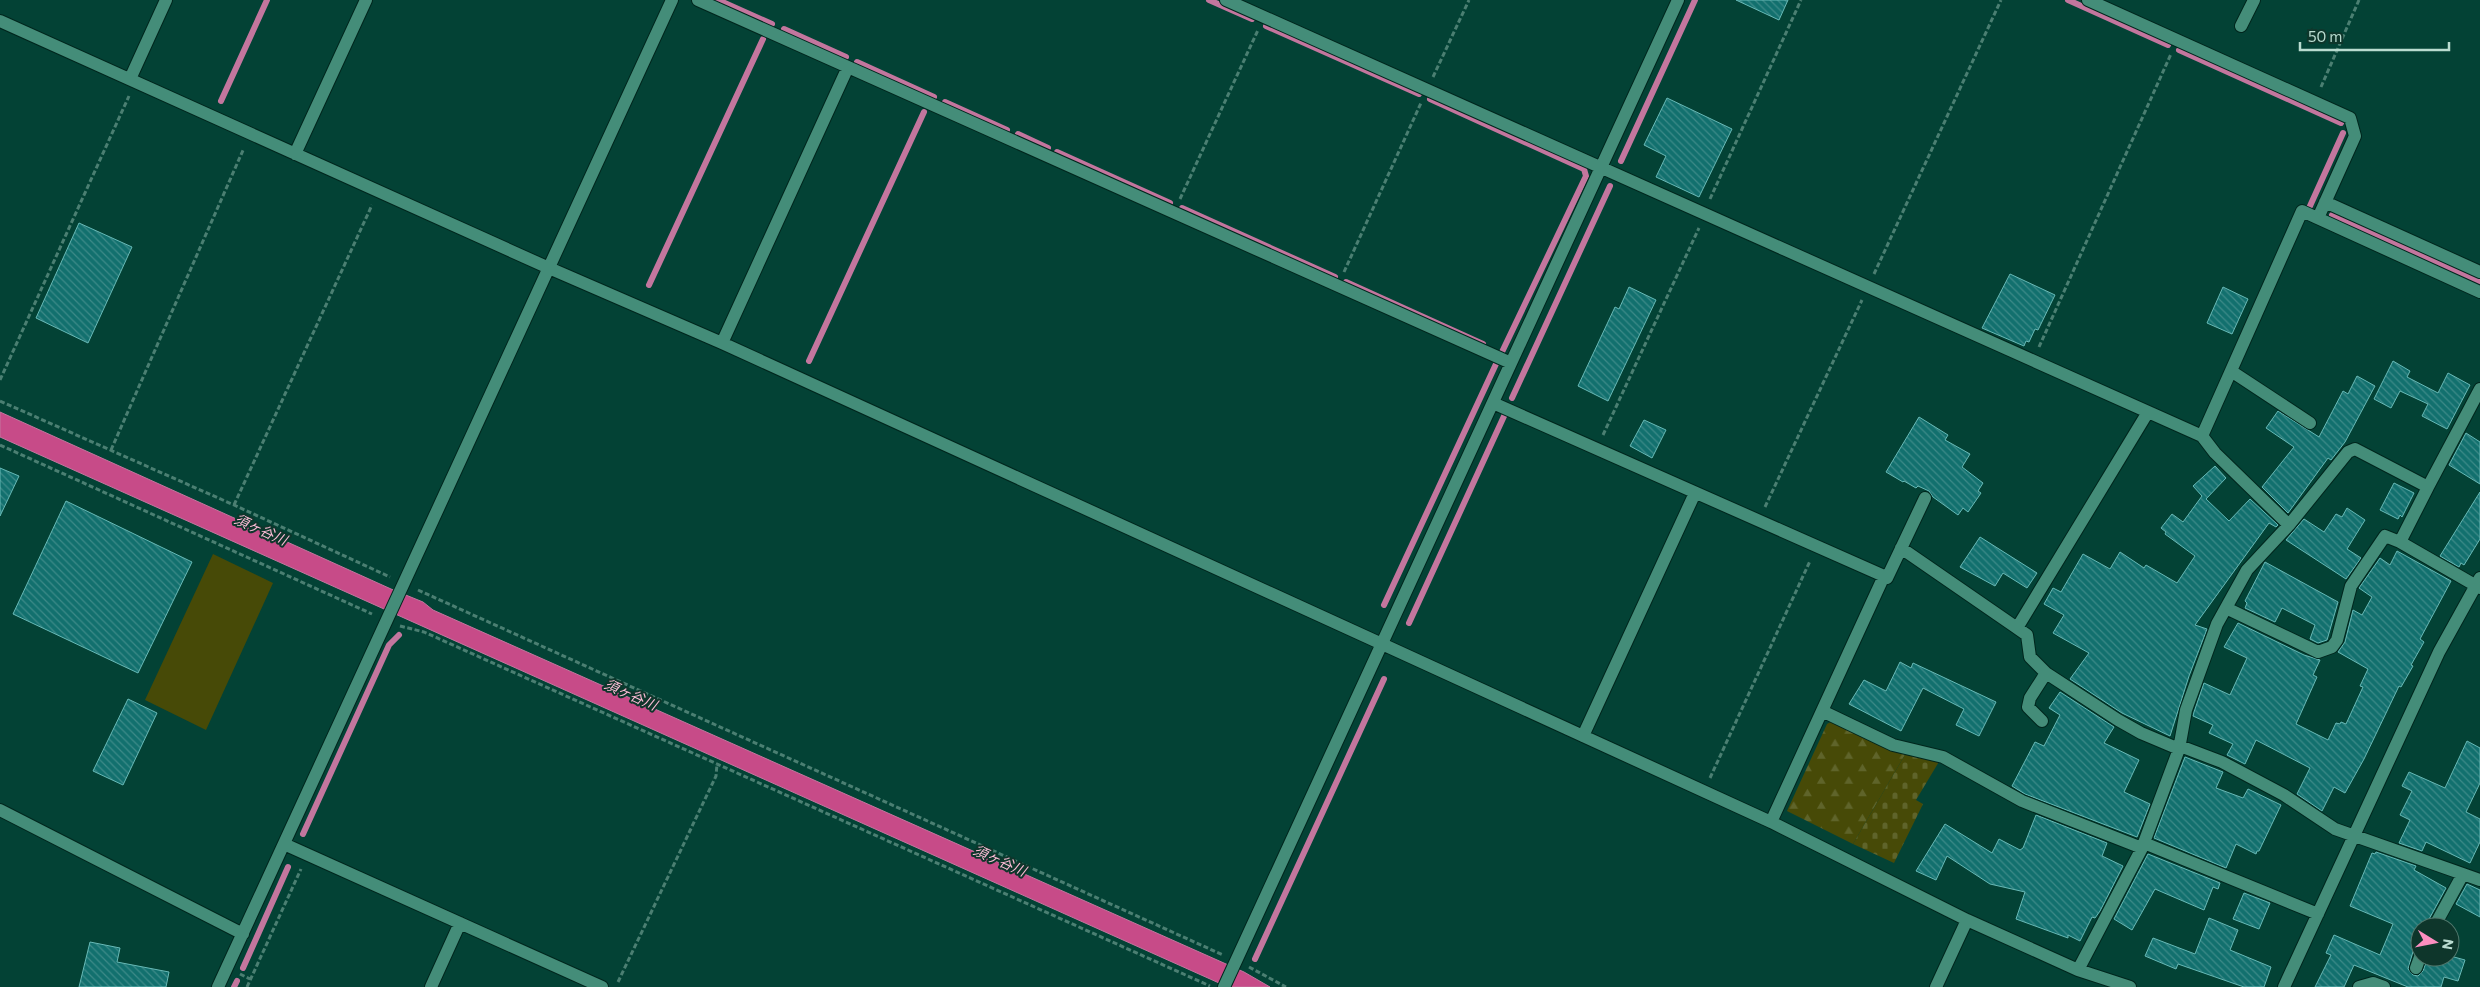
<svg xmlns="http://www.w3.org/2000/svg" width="2480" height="987" font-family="Commissioner,'Noto Sans JP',sans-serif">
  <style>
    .forest { fill: url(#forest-firs) }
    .cemetery { fill: url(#cemetery-stones) }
    .green { fill: #474a07 }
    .water { fill: #c74b88; stroke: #c3769e }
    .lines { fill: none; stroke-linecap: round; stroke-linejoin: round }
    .stream { stroke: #c3769e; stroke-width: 6 }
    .building { fill: url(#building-back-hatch); stroke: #67b9b6 }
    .minor-casing { stroke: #00261d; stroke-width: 14 }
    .path { stroke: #4b7f72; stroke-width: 3; stroke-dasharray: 5 2.5; stroke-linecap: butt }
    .minor { stroke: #448d79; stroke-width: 12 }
    .labels { text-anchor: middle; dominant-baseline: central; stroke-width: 4; stroke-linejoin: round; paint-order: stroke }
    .water-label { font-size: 14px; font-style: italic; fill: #fcbcd6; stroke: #0e362b }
  </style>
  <defs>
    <pattern id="forest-firs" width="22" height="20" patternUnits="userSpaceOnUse" patternTransform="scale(1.25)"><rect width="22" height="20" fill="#474a07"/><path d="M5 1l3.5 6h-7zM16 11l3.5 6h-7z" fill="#5f642a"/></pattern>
    <pattern id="cemetery-stones" width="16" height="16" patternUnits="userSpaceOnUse" patternTransform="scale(1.25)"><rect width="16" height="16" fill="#474a07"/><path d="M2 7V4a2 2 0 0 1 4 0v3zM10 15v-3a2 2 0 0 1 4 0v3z" fill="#5f642a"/></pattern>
    <pattern id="building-back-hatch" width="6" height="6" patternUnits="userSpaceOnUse" patternTransform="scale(1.25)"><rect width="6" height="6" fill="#12706e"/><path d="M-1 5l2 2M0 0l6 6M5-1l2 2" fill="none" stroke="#3d8a88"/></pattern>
  </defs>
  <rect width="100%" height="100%" fill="#034235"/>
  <path class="forest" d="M1834,720l72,33 -53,91 -66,-33 40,-87z"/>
  <path class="cemetery" d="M1906,753l34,7 -24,40 7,4 -29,59 -41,-19z"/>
  <path class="green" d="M213,554l60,29 -67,147 -61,-30z"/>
  <path class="water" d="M0,412l391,177 32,13 10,8 811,362 26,15h-42l-1228,-550z"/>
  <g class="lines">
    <path class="stream" d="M718,0l54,24
      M1209,0l43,19
      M2068,0l100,45
      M1266,26l153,68
      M784,29l62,28
      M2179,50l162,73
      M857,62l77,35
      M1430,99l154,70 2,7 -84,176
      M221,101l46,-101
      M945,102l62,28
      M1018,134l30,14
      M1057,152l113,51
      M1621,161l74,-161
      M2310,206l33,-73
      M1182,208l153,69
      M2332,215l148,67
      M1346,282l137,62
      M649,285l114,-246
      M809,361l115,-249
      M1512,398l98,-212
      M1384,605l112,-241
      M1409,623l96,-209
      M303,834l86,-189 10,-10
      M1255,959l129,-280
      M243,968l45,-101
      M234,987l3,-6"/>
  </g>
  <path class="building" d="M1736,0h52l-9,20z
    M1667,98l65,31 -33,68 -43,-20 10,-21 -22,-11z
    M79,223l53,24 -44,96 -52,-25z
    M2010,274l45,21 -17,35 -3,-1 -6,13 -3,-1 -2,5 -42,-18z
    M1629,287l27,13 -48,101 -30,-15 37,-79 4,2z
    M2223,287l25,12 -16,35 -25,-11z
    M2393,361l17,10 -3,6 31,16 10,-20 22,12 -23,44 -25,-13 6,-12 -28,-13 -9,17 -17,-9z
    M2357,376l18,10 -30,56 -14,18 -3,-2 -40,55 -26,-26 32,-40 -28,-19 12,-17 41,26 24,-46 5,3z
    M1919,417l29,18 -3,5 25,14 -8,13 21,16 -5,8 3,2 -13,19 -5,-4 -5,7 -25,-18 -4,-6 -11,-5 -2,2 -12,-7 -1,1 -17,-10z
    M1644,420l22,10 -14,28 -22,-12z
    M2466,433l14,9v42l-31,-19z
    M2215,466l11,12 -20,21 23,22 21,-22 28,26 -2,2 -7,-4 -74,102 12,4 -18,47 -19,60 -48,-23 -52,-34 19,-26 -36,-20 11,-18 -20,-11 9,-16 8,4 22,-38 27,15 10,-17 24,16 2,-3 31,18 18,-27 -30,-22 1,-2 -5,-4 11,-14 11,8 19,-26 -9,-10z
    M0,468l19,8 -19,40z
    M2394,483l20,10 -12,24 -2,-2 -2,4 -18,-9z
    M2480,492v47l-16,26 -3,-2 -2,4 -19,-11z
    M66,501l126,61 -54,111 -125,-59z
    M2347,508l18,12 -18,29 14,9 -15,21 -60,-39 18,-21 20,13 12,-18 6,3z
    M1980,537l57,36 -10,15 -24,-15 -8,13 -35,-19z
    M2397,551l54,30 -31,58 4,3 -13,23 2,1 -12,21 -2,-1 -35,73 -19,34 -11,-6 -12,24 -25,-17 13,-26 -54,-28 -11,24 -18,-9 6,-11 -24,-11 4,-8 -20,-9 1,-4 10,-29 26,12 17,-37 -23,-11 14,-24 66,32 16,5 -7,15 4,2 -21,47 32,16 8,-17 4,1 1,-2 5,2 17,-37 -3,-1 8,-17 -30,-17 7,-10 8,-32 9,5 10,-18 -13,-9 21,-30 10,7z
    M2265,562l73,40 -11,38 -9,3 -8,-4 5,-14 -33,-17 -7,14 -30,-14 2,-5 -2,-2z
    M1900,662l11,6 2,-5 83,39 -17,34 -23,-11 8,-16 -41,-21 -22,43 -52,-27 15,-24 22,11z
    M2060,692l54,35 -10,16 35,17 -15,32 26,12 -13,33 -112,-43 -13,-8 23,-44 9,4 16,-31 -11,-7z
    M128,699l29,14 -34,72 -30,-14z
    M2467,741l13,7v35l-14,29 14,7v23l-10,21 -44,-21 -4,9 -23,-8 11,-23 -10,-5 12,-24 -10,-5 7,-14 36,16z
    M2185,757l38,15 -7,16 27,10 5,-9 33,16 -22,46h-2l-1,3 -20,-10 -10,24 -72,-30z
    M2036,815l71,28 -5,13 21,10 -23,45 -5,7 -3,-1 -12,24 -12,-6v3l-52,-19 9,-27 -35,-8 -43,-28 -11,24 -20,-9 29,-47 47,29 7,-14 21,11 3,-2z
    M2376,852l40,14 -2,4 32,18 -18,33 -2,-1 -3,7h-3l-12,42 5,6 5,1 5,-5 5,-14h26l11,3 -7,21 -14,-4 -3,10h-33l-54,-22 -10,22h-29l16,-32 -5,-2 8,-18 46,20 13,-31 -43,-18 22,-53 3,1z
    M2148,854l72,29 -2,6 -5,-2 -9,23 -49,-21 -23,41 -18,-11z
    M2467,884l13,6v27l-24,-13z
    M2244,893l26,10 -11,26 -26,-10z
    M2209,918l29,12 -8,20 41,17 -7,20h-20l-66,-23 -2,5 -31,-13 8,-18 42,16z
    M90,942l30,6 -3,14 52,10 -3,15h-87z"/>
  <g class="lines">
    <g class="minor-casing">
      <path id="minor" d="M698,0l813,363
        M1226,0l976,436 100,-225 178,81
        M2088,0l262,118 5,18 -37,82
        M0,21l549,247 173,75 660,301 389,178 196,98 111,50 52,17
        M2241,26l13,-26
        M130,79l36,-79
        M295,154l71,-154
        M2325,202l155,70
        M722,343l126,-276
        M2231,371l79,52
        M1493,403l391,173
        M2202,436l13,17 74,72
        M2428,487l52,-98
        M1901,548l116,80 131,-216
        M2226,608l92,44 14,-5 5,-7 14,-54 34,-50 15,6
        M2017,628l10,7 3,22 16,16 72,47 23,13 38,16
        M1822,711l71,34 50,12 79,44 120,47
        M2042,721l-14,-14 2,-9 16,-25
        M1583,736l112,-243
        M2180,746l42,16 62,33 51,34 145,51
        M0,810l243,124
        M1771,822l113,-246 3,2 38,-80
        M2144,843l174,71
        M284,844l318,143
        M2434,927l29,-53
        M2416,968l4,-11
        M2078,970l64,-122 37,-99 7,-39 31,-86 30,-54 42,-45 59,-73 7,-3 73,38 -28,55 80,46
        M218,987l454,-987
        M431,987l29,-64
        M1224,987l454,-987
        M1936,987l31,-67
        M2284,987l155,-335 41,-74
        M2359,987l14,-4 11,4"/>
    </g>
    <path class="path" d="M1433,77l36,-77
      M2321,87l38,-87
      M1180,199l78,-169
      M1710,199l91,-199
      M1344,272l77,-169
      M1874,274l127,-274
      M2039,347l132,-293
      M0,380l129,-284
      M0,401l234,104 156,72
      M1603,435l96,-207
      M0,445l372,169
      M111,450l133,-302
      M234,505l138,-300
      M1765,507l97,-207
      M418,590l805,365
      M400,626l24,6 786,354
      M1710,778l100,-217
      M1249,967l37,20
      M240,974l10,5
      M618,982l98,-206 1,-12
      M247,987l54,-118"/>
    <use href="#minor" class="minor"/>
  </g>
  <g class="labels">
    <g class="water-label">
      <text transform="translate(261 529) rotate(24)">須ヶ谷川</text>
      <text transform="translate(631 694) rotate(24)">須ヶ谷川</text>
      <text transform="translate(1000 860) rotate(24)">須ヶ谷川</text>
    </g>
  </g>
  <g transform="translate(2435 942) rotate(100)"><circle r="24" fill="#0e362b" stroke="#52786d"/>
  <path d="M0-4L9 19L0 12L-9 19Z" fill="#fd8ec0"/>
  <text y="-8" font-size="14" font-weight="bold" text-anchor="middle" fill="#b9dcd0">N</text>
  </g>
  <path d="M2300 42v8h149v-8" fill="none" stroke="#b9dcd0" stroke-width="2.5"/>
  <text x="2308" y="42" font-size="15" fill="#b9dcd0" stroke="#0e362b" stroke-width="4" paint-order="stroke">50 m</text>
</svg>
